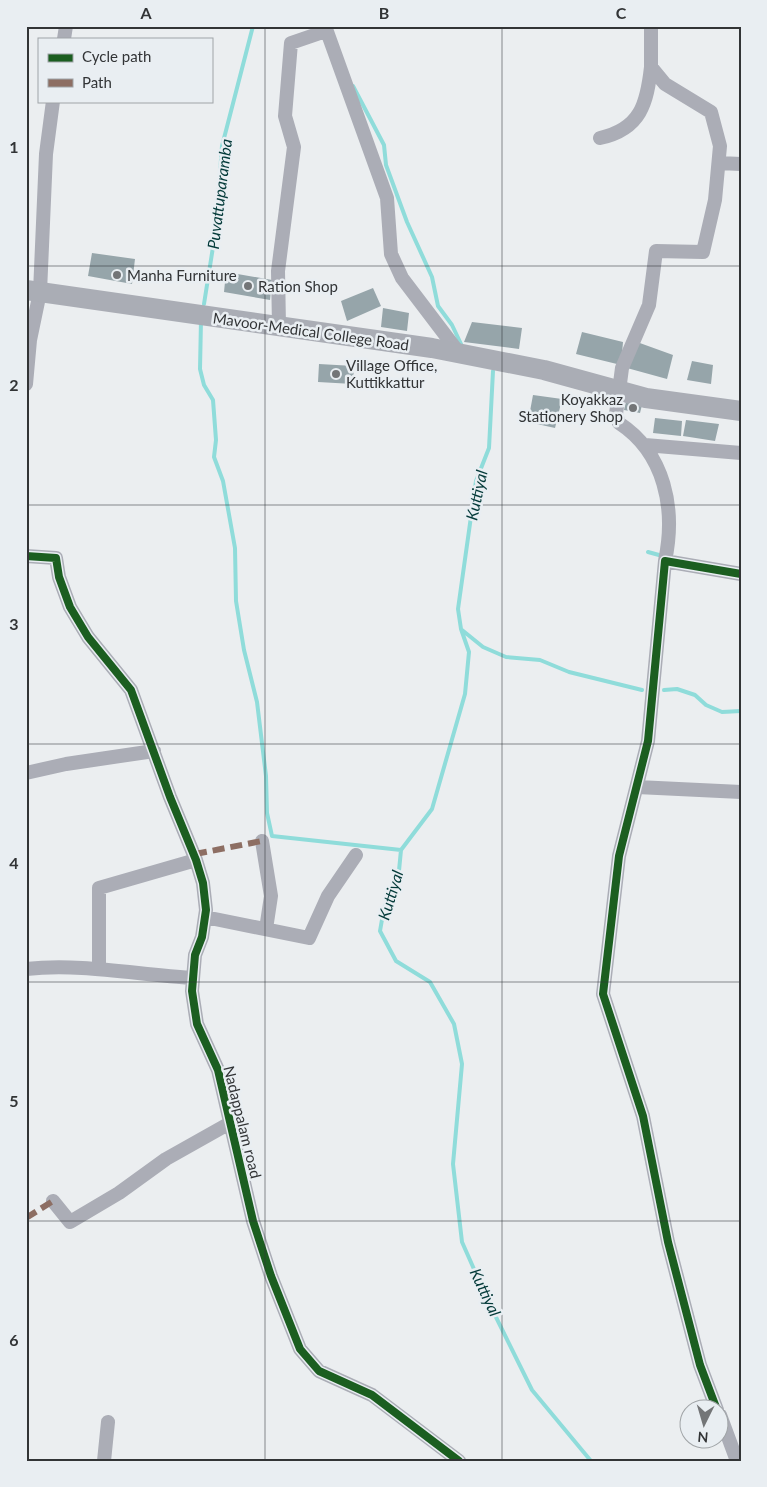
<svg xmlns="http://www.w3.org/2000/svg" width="767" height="1487" font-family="Lato,sans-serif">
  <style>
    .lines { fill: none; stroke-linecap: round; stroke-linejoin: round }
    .stream { stroke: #8fdcda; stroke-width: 4 }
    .building { fill: #96a5aa }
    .minor { stroke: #abadb6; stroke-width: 14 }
    .secondary { stroke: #aaadb5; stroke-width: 20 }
    .quiet { stroke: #8d6e63; stroke-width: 6; stroke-dasharray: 12 6; stroke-linecap: butt }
    .cycleway-casing { stroke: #e9eef2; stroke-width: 11 }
    .cycleway { stroke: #1b5e20; stroke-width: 8 }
    .grid { fill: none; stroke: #323436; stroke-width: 1; stroke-opacity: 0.55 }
    .poi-dot { fill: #737577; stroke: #e9eef2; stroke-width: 2 }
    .labels { text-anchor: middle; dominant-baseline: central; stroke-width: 5; stroke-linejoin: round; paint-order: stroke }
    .poi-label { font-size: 15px; fill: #323436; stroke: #e9eef2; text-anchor: start }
    .street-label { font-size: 15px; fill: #323436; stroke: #e9eef2 }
    .water-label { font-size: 16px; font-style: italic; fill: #043a39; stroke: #e9eef2 }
    .neatline { fill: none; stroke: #323436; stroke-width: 2 }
    .grid-label { font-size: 16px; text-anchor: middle; font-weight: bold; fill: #323436 }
  </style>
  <rect width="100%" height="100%" fill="#ebeef0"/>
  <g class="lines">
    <path class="stream" d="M353,86l31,59 2,20 21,57 25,55 6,29 14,19 9,19
      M204,304l12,-76 6,-82 31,-120
      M201,320l-1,49 4,16 9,15 3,40 -2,17 9,24 12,67 1,53 8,49 13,52 9,74 1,37 5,23 129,14
      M493,371l-4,77 -13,33 -18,128 3,20 8,23 -4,42 -33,115 -31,41 -3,31 -14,27 -4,23 16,30 34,21 24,42 8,40 -9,100 9,78 27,61 43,87 59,71
      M648,552l11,3
      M462,630l21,17 23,10 34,3 29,12 73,18
      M664,690l13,-1 18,6 11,10 16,7 19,-1"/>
  </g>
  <path class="building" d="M92,253l43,6 -3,25 -44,-8z
    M226,272l46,8 -2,20 -46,-8z
    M373,288l8,18 -34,15 -6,-20z
    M383,308l26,5 -2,18 -26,-4z
    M472,322l50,6 -3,21 -55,-7z
    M582,332l41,10 -2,23 -45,-11z
    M637,342l36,13 -6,24 -40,-11z
    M692,361l21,4 -2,19 -24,-4z
    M319,364l35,2 -1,18 -35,-2z
    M533,395l29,4 -7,29 -27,-6z
    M626,402l16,3 -2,8 -16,-3z
    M655,418l27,3 -1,15 -28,-3z
    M686,420l33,4 -4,17 -32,-5z"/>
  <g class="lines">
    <path class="minor" d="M325,26l62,172 4,56 11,24 57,75
      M651,26v41l14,17 46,28 9,34 -5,54 -12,52 -47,-1 -7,54 -27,63 -6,46 3,9c46,30 57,86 46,138
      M64,39l2,-13
      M600,138c41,-9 47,-35 51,-71
      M719,163l22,1
      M279,326l-1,-55 16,-124 -9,-31 6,-73 35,-12
      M26,384l4,-44 10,-48 6,-138 7,-53
      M645,445l96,8
      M26,556l30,2 3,19 11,30 18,30 43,53 39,107 26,63 7,23 3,27 -4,27 -7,18 -3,36 5,33 21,46 35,151 18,55 29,73 19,22 53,24 87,66
      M26,773l40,-9 88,-13
      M637,787l104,5
      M262,841l9,55 -5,33
      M205,917l104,21 19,-42 28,-41
      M26,969c56,-6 112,6 167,9
      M99,969v-81l97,-28
      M53,1201l17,21 49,-29 47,-34 64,-36
      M717,1410l-17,-45 -32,-123 -25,-126 -40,-122 16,-138 29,-115 17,-180 76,13
      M720,1415l17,46
      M104,1461l4,-39"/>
    <path class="secondary" d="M26,290l406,58 112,22 102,28 95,13"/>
    <path class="quiet" d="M195,854l67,-13
      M26,1218l27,-17"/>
    <g class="cycleway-casing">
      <path id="cycleway" d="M26,556l30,2 3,19 11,30 18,30 43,53 39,107 26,63 7,23 3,27 -4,27 -7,18 -3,36 5,33 21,46 35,151 18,55 29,73 19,22 53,24 87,66
        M717,1410l-17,-45 -32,-123 -25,-126 -40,-122 16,-138 29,-115 17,-180 76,13"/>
    </g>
    <use href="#cycleway" class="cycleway"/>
  </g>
  <path class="grid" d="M265,26v1435M502,26v1435M26,266h715M26,505h715M26,744h715M26,982h715M26,1221h715"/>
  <g class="poi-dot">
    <circle cx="117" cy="275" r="5"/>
    <circle cx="248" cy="286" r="5"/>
    <circle cx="336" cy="374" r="5"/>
    <circle cx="633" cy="408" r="5"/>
  </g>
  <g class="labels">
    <g class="poi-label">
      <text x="127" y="275">Manha Furniture</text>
      <text x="258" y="286">Ration Shop</text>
      <text x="346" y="365">Village Office,<tspan x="346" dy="17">Kuttikkattur</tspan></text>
      <text x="623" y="399" text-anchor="end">Koyakkaz<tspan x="623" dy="17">Stationery Shop</tspan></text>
    </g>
    <g class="street-label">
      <text transform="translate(311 331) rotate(8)">Mavoor-Medical College Road</text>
      <text transform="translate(243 1122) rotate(76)">Nadappalam road</text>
    </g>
    <g class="water-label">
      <text transform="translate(219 194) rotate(-83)">Puvattuparamba</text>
      <text transform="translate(476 495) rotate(-78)">Kuttiyal</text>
      <text transform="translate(390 895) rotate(-73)">Kuttiyal</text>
      <text transform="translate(486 1292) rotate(65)">Kuttiyal</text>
    </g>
  </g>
  <rect width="767" height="1487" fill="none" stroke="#e9eef2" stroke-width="55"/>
  <rect x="38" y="38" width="175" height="65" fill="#e9eef2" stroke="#a0a4a7"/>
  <rect x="48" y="54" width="25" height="8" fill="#1b5e20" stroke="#a0a4a7"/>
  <text x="82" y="62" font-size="15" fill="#323436">Cycle path</text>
  <rect x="48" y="79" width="25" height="8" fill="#8d6e63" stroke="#a0a4a7"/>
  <text x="82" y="88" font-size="15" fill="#323436">Path</text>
  <g transform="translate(704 1424) rotate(185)"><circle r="24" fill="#e9eef2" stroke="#a0a4a7"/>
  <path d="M0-4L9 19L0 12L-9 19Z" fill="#737577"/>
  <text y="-8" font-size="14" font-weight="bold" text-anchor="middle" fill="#323436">N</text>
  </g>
  <rect x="28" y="28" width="712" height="1432" class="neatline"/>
  <g class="grid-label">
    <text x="146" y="19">A</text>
    <text x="384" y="19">B</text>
    <text x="621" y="19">C</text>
    <text x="14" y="153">1</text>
    <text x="14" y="391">2</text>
    <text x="14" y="630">3</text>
    <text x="14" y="869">4</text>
    <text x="14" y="1107">5</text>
    <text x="14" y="1346">6</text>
  </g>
</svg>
